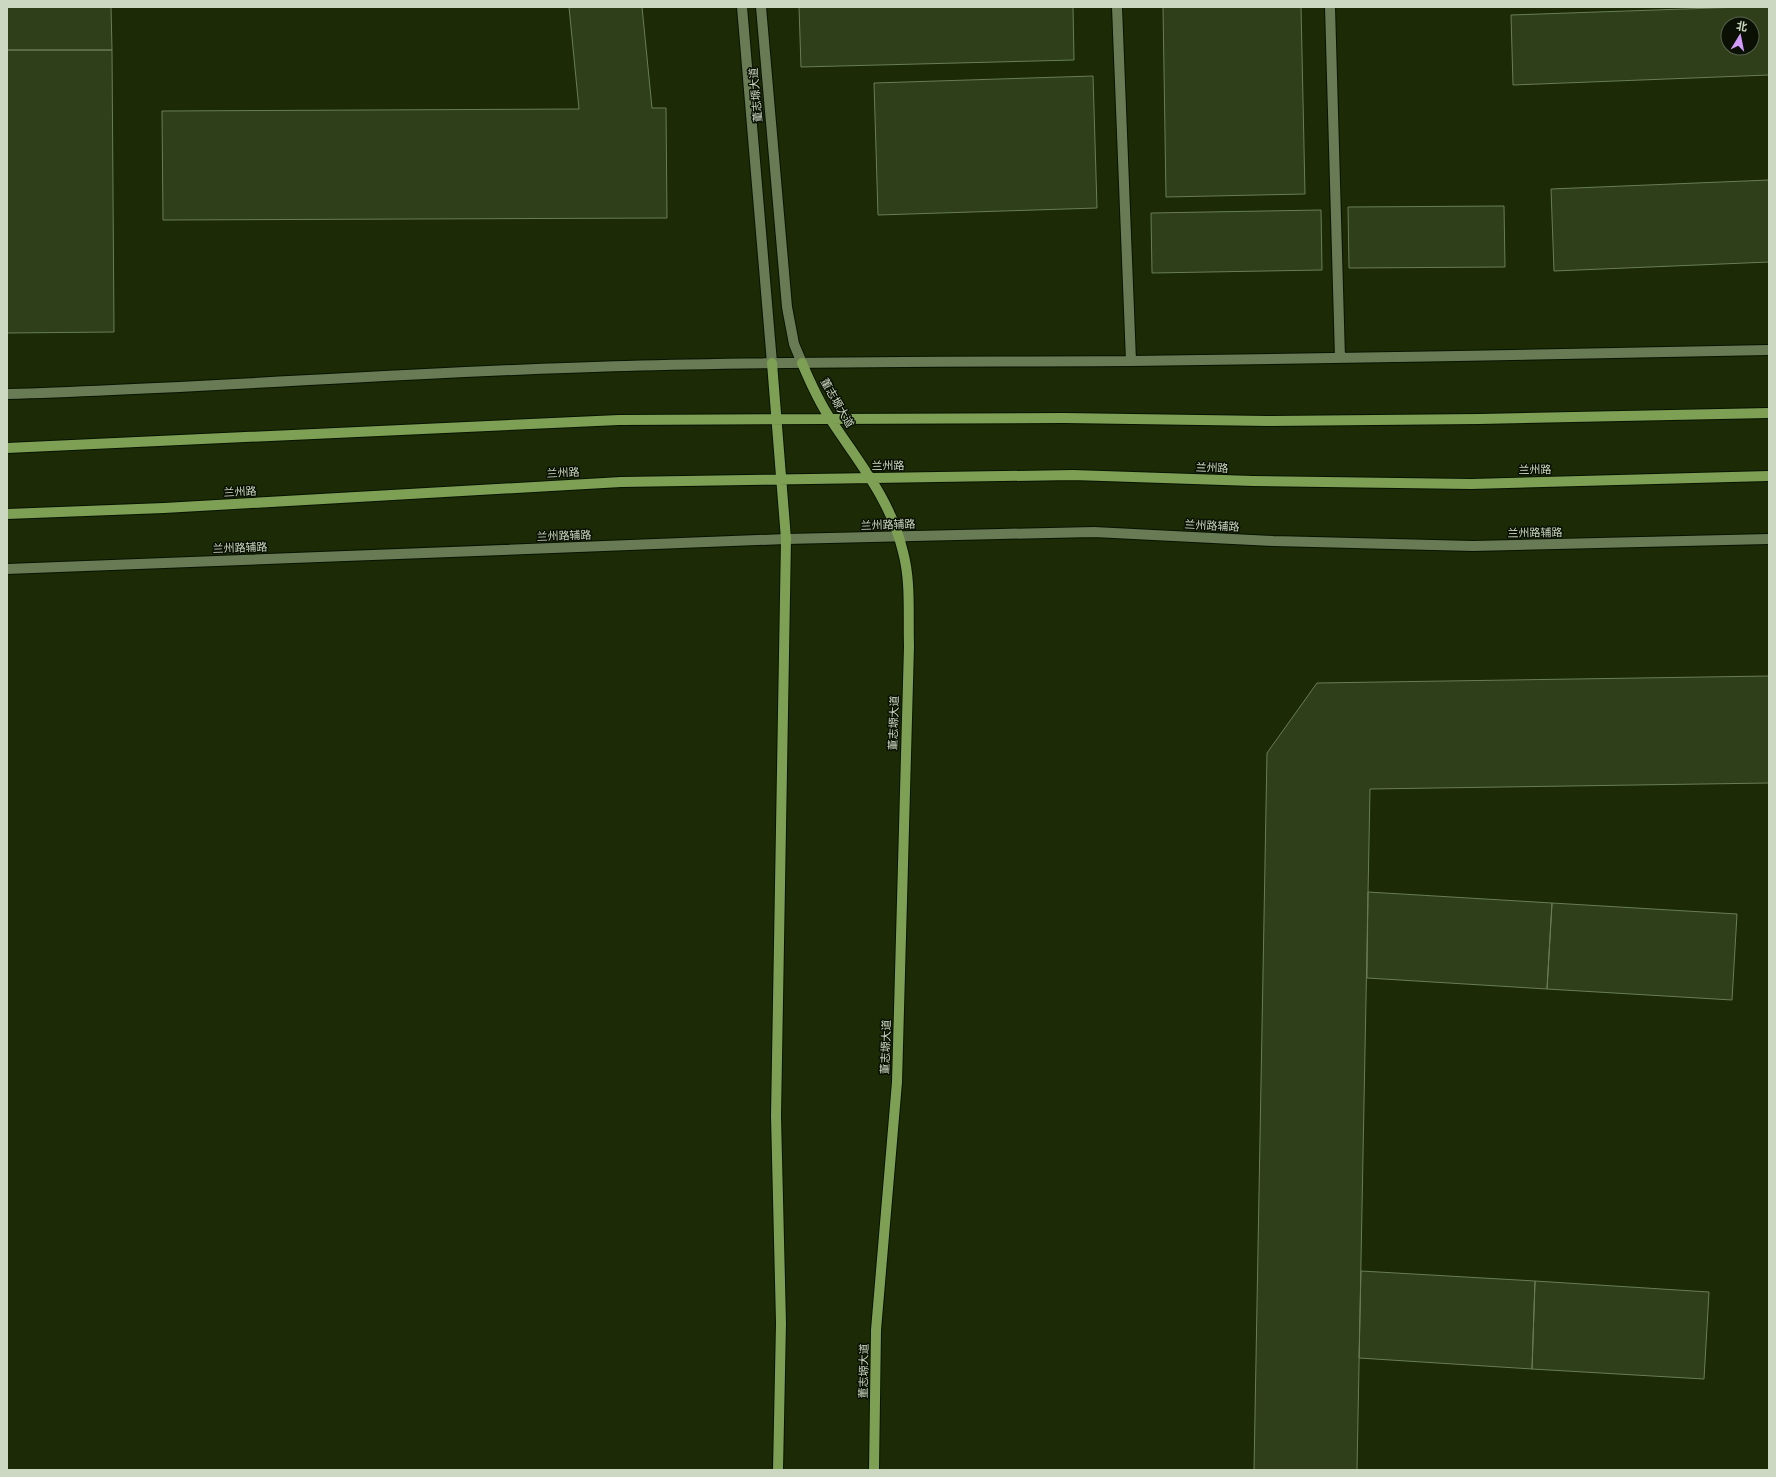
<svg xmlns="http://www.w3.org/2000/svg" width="1776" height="1477" font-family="'Roboto Serif','Noto Sans SC',serif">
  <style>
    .building { fill: #2e3f19; stroke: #697d55; fill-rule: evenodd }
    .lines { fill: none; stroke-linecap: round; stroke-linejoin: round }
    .minor-casing { stroke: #081300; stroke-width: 12 }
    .major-casing { stroke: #081300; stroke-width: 12 }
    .minor { stroke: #687b54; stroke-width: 10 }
    .major { stroke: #7ea054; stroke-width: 10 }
    .labels { text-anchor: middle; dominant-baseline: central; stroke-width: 3; stroke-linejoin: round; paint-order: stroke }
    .street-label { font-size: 11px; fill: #cdd8c2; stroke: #0a1104 }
  </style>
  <rect width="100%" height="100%" fill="#1c2b06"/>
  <path class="building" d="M7,7h104l1,43h-105z
    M569,7h73l10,101h14l1,110 -504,2 -1,-109 417,-2z
    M799,7h274l1,53 -273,7z
    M1163,7h138l4,187 -139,3z
    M1742,7h27v68l-256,10 -2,-70zM1728,24h24v24h-24z
    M7,50h105l2,282 -107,1z
    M1093,76l4,132 -219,7 -4,-132z
    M1769,180v82l-215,9 -3,-82z
    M1504,206l1,61 -156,1 -1,-61z
    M1321,210l1,60 -170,3 -1,-60z
    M1769,676v107l-399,6 -13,681h-103l13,-717 50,-70z
    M1368,892l184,11 -5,86 -180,-11z
    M1552,903l185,11 -5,86 -185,-11z
    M1361,1271l174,10 -3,88 -173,-11z
    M1535,1281l174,11 -5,87 -172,-10z"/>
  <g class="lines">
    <g class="minor-casing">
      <path id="minor" d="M742,7l30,356
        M761,7l26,300 7,37 8,19
        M1117,7l14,354
        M1330,7l10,351
        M7,394c207,-6 413,-23 619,-28 169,-5 337,-4 505,-5 213,-2 425,-7 638,-11
        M7,569l779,-30 214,-5 94,-2 179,9 200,5 296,-7"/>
    </g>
    <g class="major-casing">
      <path id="major" d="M772,363l14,176 -10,577 5,207 -3,147
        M802,363c8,19 17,39 29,57 28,43 60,80 72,132 8,29 5,63 6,94l-12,436 -21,248 -2,140
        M7,448l612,-28 445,-2 204,3 211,-2 290,-6
        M7,514l157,-6 457,-26 452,-7 180,6 218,3 298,-8"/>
    </g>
    <use href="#minor" class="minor"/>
    <use href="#major" class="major"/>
  </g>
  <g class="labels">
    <g class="street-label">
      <text transform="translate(756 95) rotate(-95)">董志塬大道</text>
      <text transform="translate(837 403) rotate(60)">董志塬大道</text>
      <text transform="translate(888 466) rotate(-1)">兰州路</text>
      <text transform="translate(1212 468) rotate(2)">兰州路</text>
      <text transform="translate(1535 470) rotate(-1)">兰州路</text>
      <text transform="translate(563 473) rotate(-3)">兰州路</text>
      <text transform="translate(240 492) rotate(-3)">兰州路</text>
      <text transform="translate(888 525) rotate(-2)">兰州路辅路</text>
      <text transform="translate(1212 526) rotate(3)">兰州路辅路</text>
      <text transform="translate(1535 533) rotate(-1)">兰州路辅路</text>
      <text transform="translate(564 536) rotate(-2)">兰州路辅路</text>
      <text transform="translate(240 548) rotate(-2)">兰州路辅路</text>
      <text transform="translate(894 723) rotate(-88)">董志塬大道</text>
      <text transform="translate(886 1047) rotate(-88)">董志塬大道</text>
      <text transform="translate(864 1371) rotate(-89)">董志塬大道</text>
    </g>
  </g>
  <rect width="1776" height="1477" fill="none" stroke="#cdd8c2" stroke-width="16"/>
  <g transform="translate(1740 36) rotate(10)"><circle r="19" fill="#0a1104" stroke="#586150"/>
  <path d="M0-3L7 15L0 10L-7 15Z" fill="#d39cfc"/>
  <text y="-6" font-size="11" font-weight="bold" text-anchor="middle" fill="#cdd8c2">北</text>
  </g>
</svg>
